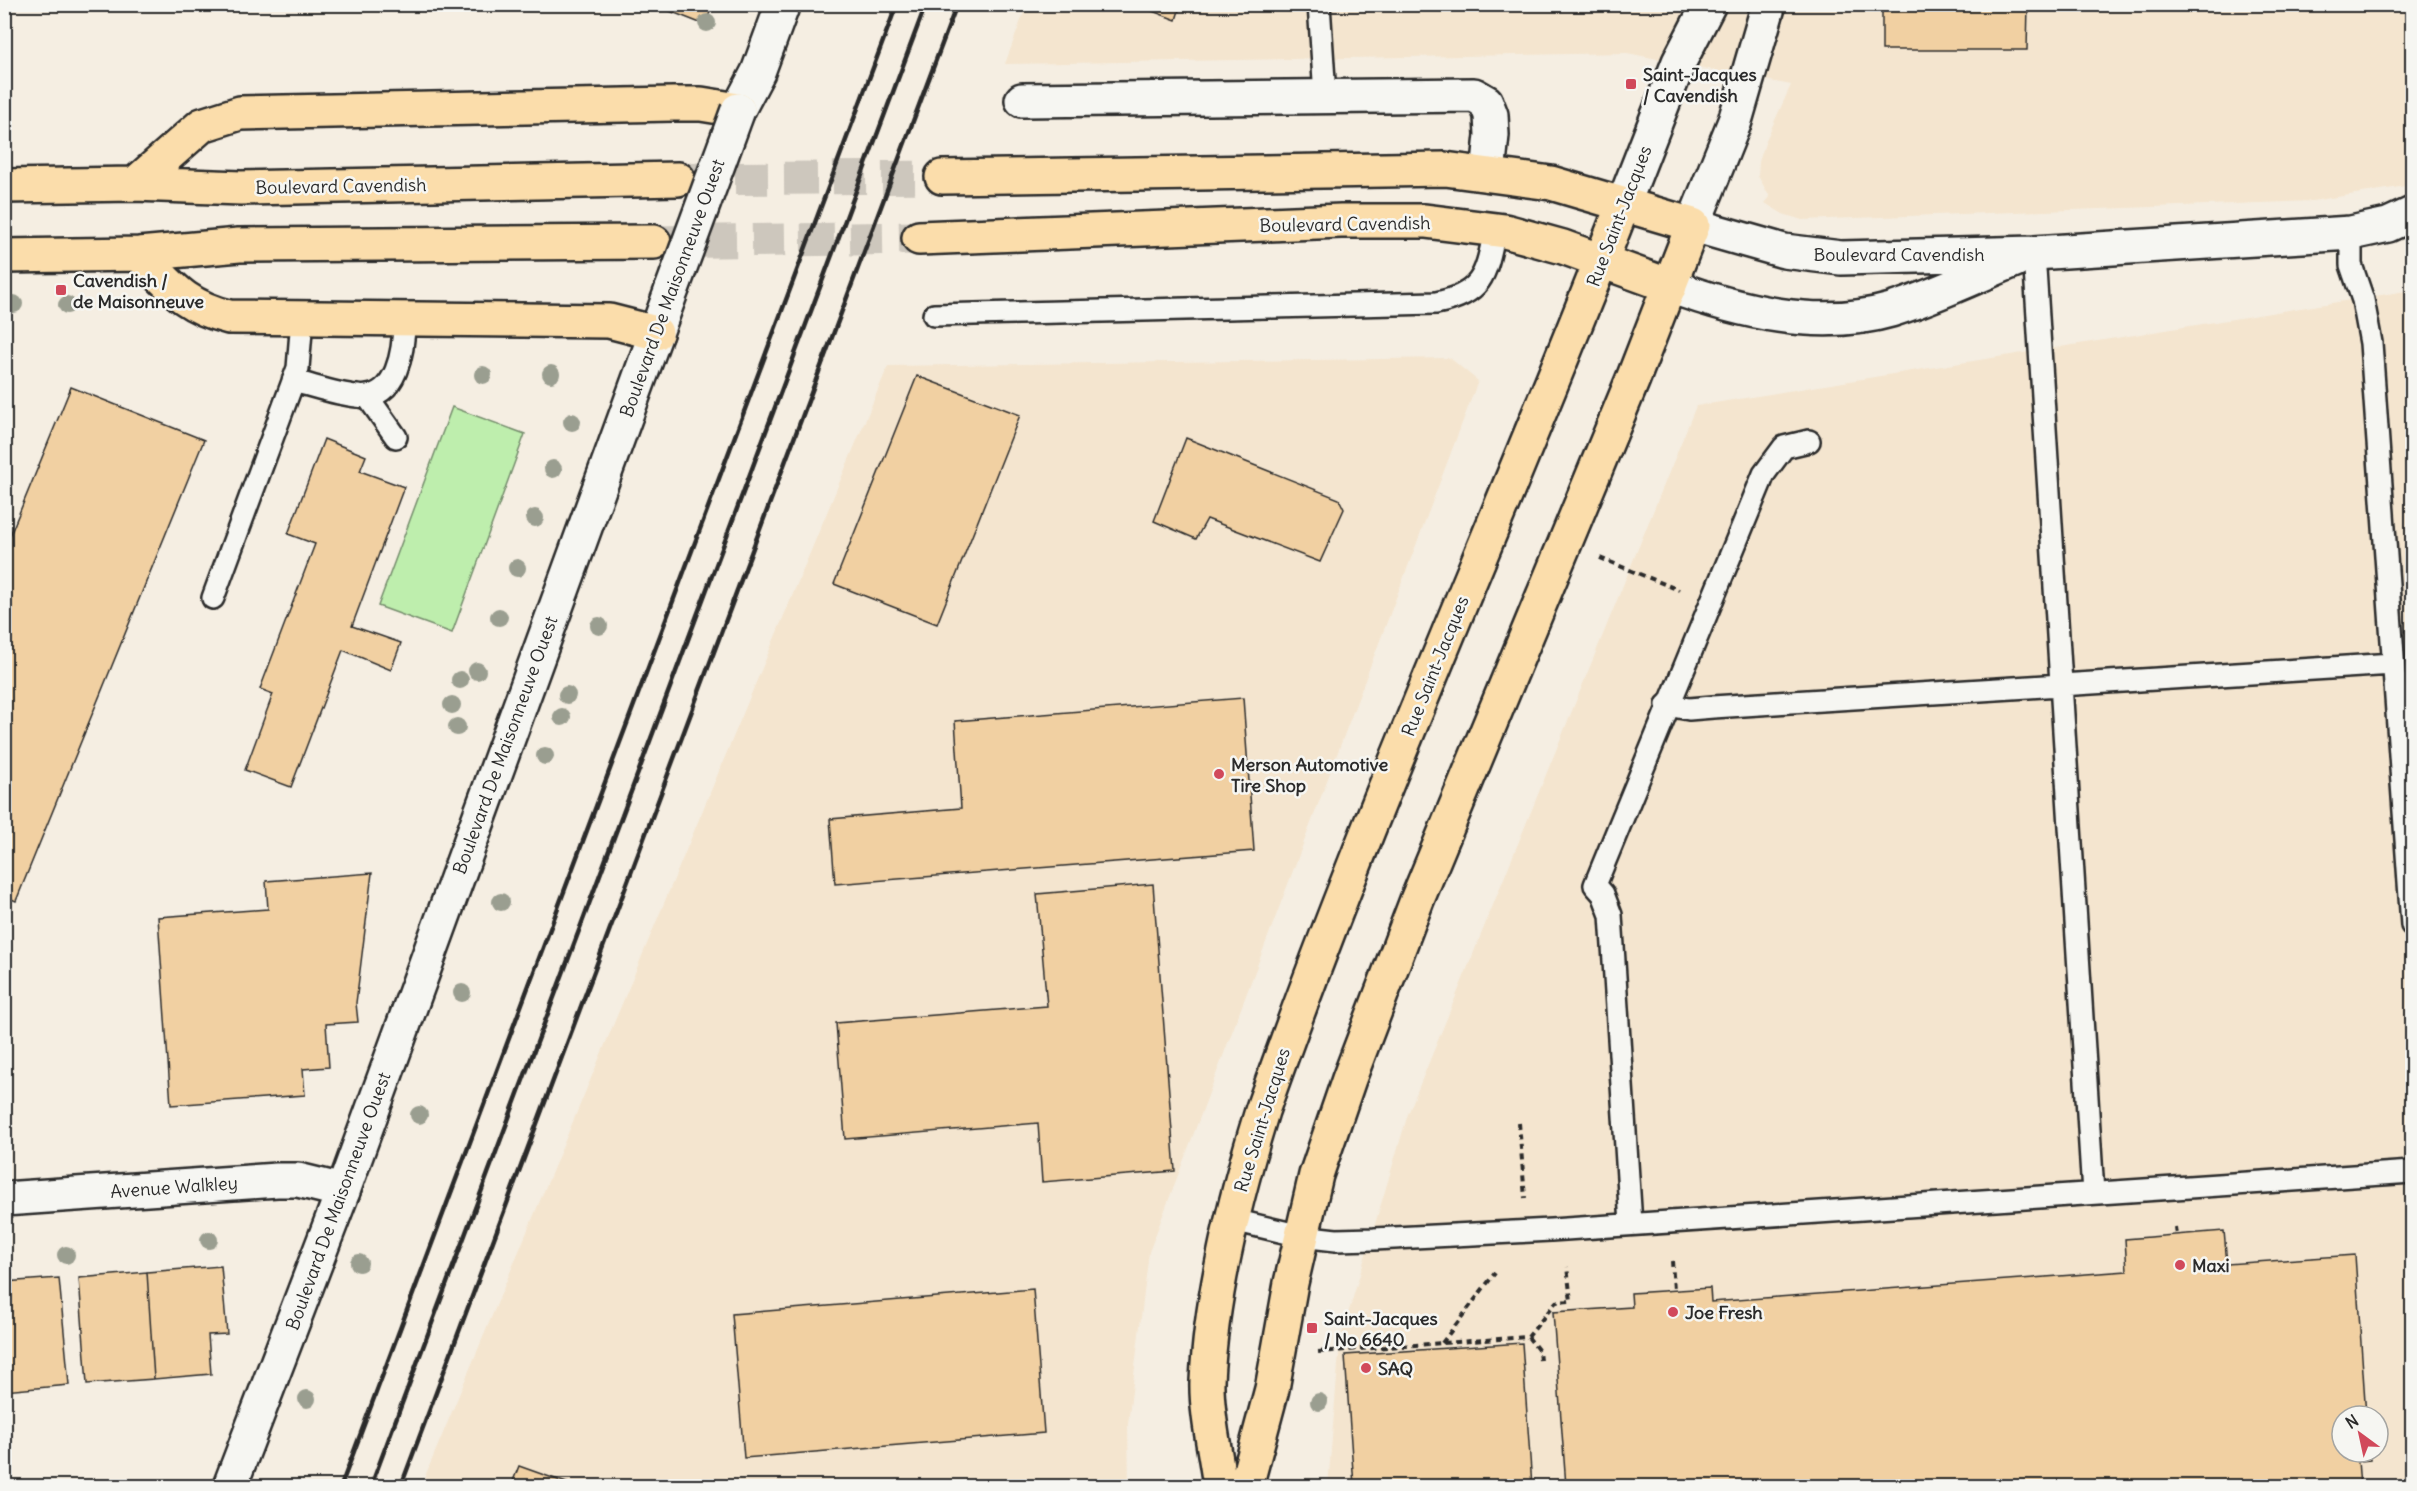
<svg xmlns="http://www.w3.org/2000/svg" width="2417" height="1491" font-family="Delius,sans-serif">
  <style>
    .built { fill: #f4e5cf; fill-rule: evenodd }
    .pitch { fill: #beeead; stroke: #748c6c; stroke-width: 1.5 }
    .building { fill: #f1d0a2; stroke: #2b2b2b; stroke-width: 1.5 }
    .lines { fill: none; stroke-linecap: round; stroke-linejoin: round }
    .primary-tunnel { stroke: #cdc7bd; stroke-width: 33; stroke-dasharray: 33 16; stroke-linecap: butt }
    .lane-casing { stroke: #2b2b2b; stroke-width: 26 }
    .street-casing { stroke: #2b2b2b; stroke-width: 38 }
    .secondary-casing { stroke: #2b2b2b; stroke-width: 38 }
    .primary-casing { stroke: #2b2b2b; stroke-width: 38 }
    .path { stroke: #2b2b2b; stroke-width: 4; stroke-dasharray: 6 4.5; stroke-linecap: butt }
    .lane { stroke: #f6f6f2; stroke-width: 21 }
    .street { stroke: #f6f6f2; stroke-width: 33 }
    .secondary { stroke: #f6f6f2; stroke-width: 33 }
    .primary { stroke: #fbddab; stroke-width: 33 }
    .rail { stroke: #2b2b2b; stroke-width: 4.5 }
    .secondary-bridge-casing { stroke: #2b2b2b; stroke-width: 38; stroke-linecap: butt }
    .secondary-bridge { stroke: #f6f6f2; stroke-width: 33 }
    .tree { fill: #9a9e90 }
    .poi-dot { fill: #d1495b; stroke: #f6f6f2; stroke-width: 2 }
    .labels { text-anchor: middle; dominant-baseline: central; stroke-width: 5; stroke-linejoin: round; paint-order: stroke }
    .poi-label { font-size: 18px; font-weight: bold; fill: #2b2b2b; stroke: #f6f6f2; text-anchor: start }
    .street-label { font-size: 18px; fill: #2b2b2b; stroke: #f6f6f2 }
  </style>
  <rect width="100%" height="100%" fill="#f5eee2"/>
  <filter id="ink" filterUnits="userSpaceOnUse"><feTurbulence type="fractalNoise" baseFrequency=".0167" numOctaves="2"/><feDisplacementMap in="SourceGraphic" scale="12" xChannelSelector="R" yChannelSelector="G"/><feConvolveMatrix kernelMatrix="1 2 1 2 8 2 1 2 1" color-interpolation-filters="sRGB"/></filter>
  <g filter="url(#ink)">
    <path class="built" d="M1027,4l1385,1v180l-100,16 -510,19 -19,-6 -18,-11 5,-6 -12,-21 1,-14 7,-22 25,-55 -164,-32 -622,11z
      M2412,290v1196h-1084l12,-145 68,-227 288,-708zM2342,1416h36v36h-36z
      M1450,358l28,23 -329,871 -21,172 1,62h-708l467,-1120z"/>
    <path class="pitch" d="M452,407l73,27 -73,199 -74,-27z"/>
    <path class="building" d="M652,4h61l-8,21z
      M1134,4h47l-5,16z
      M1882,4h146l-1,46h-145z
      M917,376l103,39 -83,209 -103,-40z
      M71,387l133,53 -188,461 -12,-5v-346z
      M1186,438l153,61 5,10 -24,53 -113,-43 -11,20 -42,-18z
      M324,439l42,17 -6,15 44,16 -52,139 49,17 -10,27 -48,-20 -52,137 -46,-17 28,-76 -13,-5 55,-145 -27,-10z
      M1243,698l11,153 -419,33 -5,-65 131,-11 -6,-87z
      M372,873l-16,130 2,19 -32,2 3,43 -26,2 2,26 -134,10 -13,-188 110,-8 -2,-28z
      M1153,884l22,287 -133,11 -4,-59 -193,16 -9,-116 211,-17 -10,-112z
      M2224,1231l3,33 128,-9 11,161h-24v36h27l1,8 -12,1 2,25h-794l-13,-174 79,-5 -1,-14 79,-5 1,14 416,-31 -2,-32z
      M221,1266l6,68 -19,1 3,39 -57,5 -7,-107z
      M147,1272l7,107 -67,5 -8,-106z
      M59,1278l10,107 -65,6v-109z
      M1033,1289l11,144 -300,25 -12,-144z
      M1522,1343l10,143h-178l-9,-131z
      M519,1466l56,20h-64z
      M119,1483v3h-50z"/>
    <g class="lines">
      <path class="primary-tunnel" d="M686,179l256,-2
        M654,242l265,-4"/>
      <g class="lane-casing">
        <path id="lane" d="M1319,4l6,92
          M2351,233v32l12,35 8,43 41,582
          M2034,253l59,940
          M934,315l502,-12c48,-9 50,-30 59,-73
          M293,381c21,5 42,13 64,15 41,6 47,-48 47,-76
          M367,396l29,41
          M213,598l85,-230 4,-49
          M1667,705l22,4 24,-2 680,-43
          M1233,1220l68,16 35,4 38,-1 177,-9 861,-58
          M1631,1224l-20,-309 -8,-21 -8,-9 169,-411 20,-27 25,-6"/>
      </g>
      <g class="street-casing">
        <path id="street" d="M1022,100l452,-5 12,7 5,13 1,20 -4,39
          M1693,225l91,26 57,7 193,-5 317,-20 37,-8 24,-11
          M1670,286c68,25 149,45 221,24 42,-13 83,-33 124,-50
          M4,1199l273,-19h21l45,11"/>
      </g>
      <g class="secondary-casing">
        <path id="secondary" d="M738,110l20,-38 25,-68
          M1623,205l56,-143 30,-58
          M1693,225l42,-104 34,-117
          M230,1486l113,-295 329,-902"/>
      </g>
      <g class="primary-casing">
        <path id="primary" d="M942,177l503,-8 106,14 142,42 -60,154 -216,521 -68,179 -33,96 -25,108 -19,106 -26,97
          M135,184l67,-59 38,-12 433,-9h28l37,6
          M4,186l131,-2 106,4 437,-9
          M919,238l422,-17h84l80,10 58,16 107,39
          M139,254c32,32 45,52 90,63l380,4 47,12
          M4,256l135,-2 100,-9 415,-3
          M1220,1486c-4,-32 -14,-72 -13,-105 4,-88 29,-186 55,-270 108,-307 243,-603 361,-906"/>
      </g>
      <path class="path" d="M1600,558l79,32
        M1519,1123l6,75
        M2175,1227l1,8
        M1672,1261l2,29
        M1528,1337l11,14 1,10
        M1442,1343l53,-70
        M1318,1352l210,-15 28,-35 15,-1 -4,-34"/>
      <use href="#lane" class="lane"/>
      <use href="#street" class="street"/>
      <use href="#secondary" class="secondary"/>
      <use href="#primary" class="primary"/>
      <path class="rail" d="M341,1486l556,-1482
        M371,1486l555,-1482
        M401,1486l556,-1482"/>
      <g class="secondary-bridge-casing">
        <path id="secondary-bridge" d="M672,289l66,-179"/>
      </g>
      <use href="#secondary-bridge" class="secondary-bridge"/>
    </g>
    <g class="tree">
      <circle cx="707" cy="23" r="9"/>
      <circle cx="14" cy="304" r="9"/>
      <circle cx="67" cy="305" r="9"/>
      <circle cx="551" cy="374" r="9"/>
      <circle cx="483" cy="375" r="9"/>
      <circle cx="572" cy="422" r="9"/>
      <circle cx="553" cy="469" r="9"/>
      <circle cx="535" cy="518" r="9"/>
      <circle cx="517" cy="568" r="9"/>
      <circle cx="499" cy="617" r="9"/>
      <circle cx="599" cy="626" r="9"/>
      <circle cx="477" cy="671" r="9"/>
      <circle cx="460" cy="680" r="9"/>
      <circle cx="567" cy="695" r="9"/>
      <circle cx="452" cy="705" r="9"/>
      <circle cx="562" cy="717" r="9"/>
      <circle cx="457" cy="727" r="9"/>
      <circle cx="545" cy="756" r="9"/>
      <circle cx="501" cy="902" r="9"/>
      <circle cx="462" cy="993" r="9"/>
      <circle cx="419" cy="1115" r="9"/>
      <circle cx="209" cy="1240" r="9"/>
      <circle cx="66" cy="1255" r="9"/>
      <circle cx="359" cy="1263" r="9"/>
      <circle cx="307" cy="1399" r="9"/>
      <circle cx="1319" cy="1402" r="9"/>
    </g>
  </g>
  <g class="poi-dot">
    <rect x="1625" y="78" width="12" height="12" rx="3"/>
    <rect x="55" y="284" width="12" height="12" rx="3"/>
    <circle cx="1219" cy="774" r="6"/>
    <circle cx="2180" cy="1265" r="6"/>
    <circle cx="1673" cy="1312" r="6"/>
    <rect x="1306" y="1322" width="12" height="12" rx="3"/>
    <circle cx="1366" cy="1368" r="6"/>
  </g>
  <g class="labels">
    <g class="poi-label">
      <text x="1643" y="74">Saint-Jacques<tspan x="1643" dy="21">/ Cavendish</tspan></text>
      <text x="73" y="280">Cavendish /<tspan x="73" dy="21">de Maisonneuve</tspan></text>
      <text x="1231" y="764">Merson Automotive<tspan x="1231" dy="21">Tire Shop</tspan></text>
      <text x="2192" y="1265">Maxi</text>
      <text x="1685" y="1312">Joe Fresh</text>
      <text x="1324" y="1318">Saint-Jacques<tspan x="1324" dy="21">/ No 6640</tspan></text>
      <text x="1378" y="1368">SAQ</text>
    </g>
    <g class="street-label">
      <text transform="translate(341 186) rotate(-1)">Boulevard Cavendish</text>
      <text transform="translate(1619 216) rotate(-69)">Rue Saint-Jacques</text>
      <text transform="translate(1345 224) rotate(-1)">Boulevard Cavendish</text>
      <text x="1899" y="254">Boulevard Cavendish</text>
      <text transform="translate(672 288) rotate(-70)">Boulevard De Maisonneuve Ouest</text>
      <text transform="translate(1435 666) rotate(-68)">Rue Saint-Jacques</text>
      <text transform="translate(505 745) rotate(-70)">Boulevard De Maisonneuve Ouest</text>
      <text transform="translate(1262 1120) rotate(-73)">Rue Saint-Jacques</text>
      <text transform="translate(174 1187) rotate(-4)">Avenue Walkley</text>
      <text transform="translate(338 1201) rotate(-70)">Boulevard De Maisonneuve Ouest</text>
    </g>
  </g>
  <rect width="2417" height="1491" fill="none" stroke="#f6f6f2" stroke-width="24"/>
  <rect x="12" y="12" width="2393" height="1467" fill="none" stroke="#2b2b2b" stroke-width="2" filter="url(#ink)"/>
  <g transform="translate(2360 1434) rotate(327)"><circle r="28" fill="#f6f6f2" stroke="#a5a5a2" stroke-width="1.5"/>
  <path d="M0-4.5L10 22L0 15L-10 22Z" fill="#d1495b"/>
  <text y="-9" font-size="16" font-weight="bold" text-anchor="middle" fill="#2b2b2b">N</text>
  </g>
</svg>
